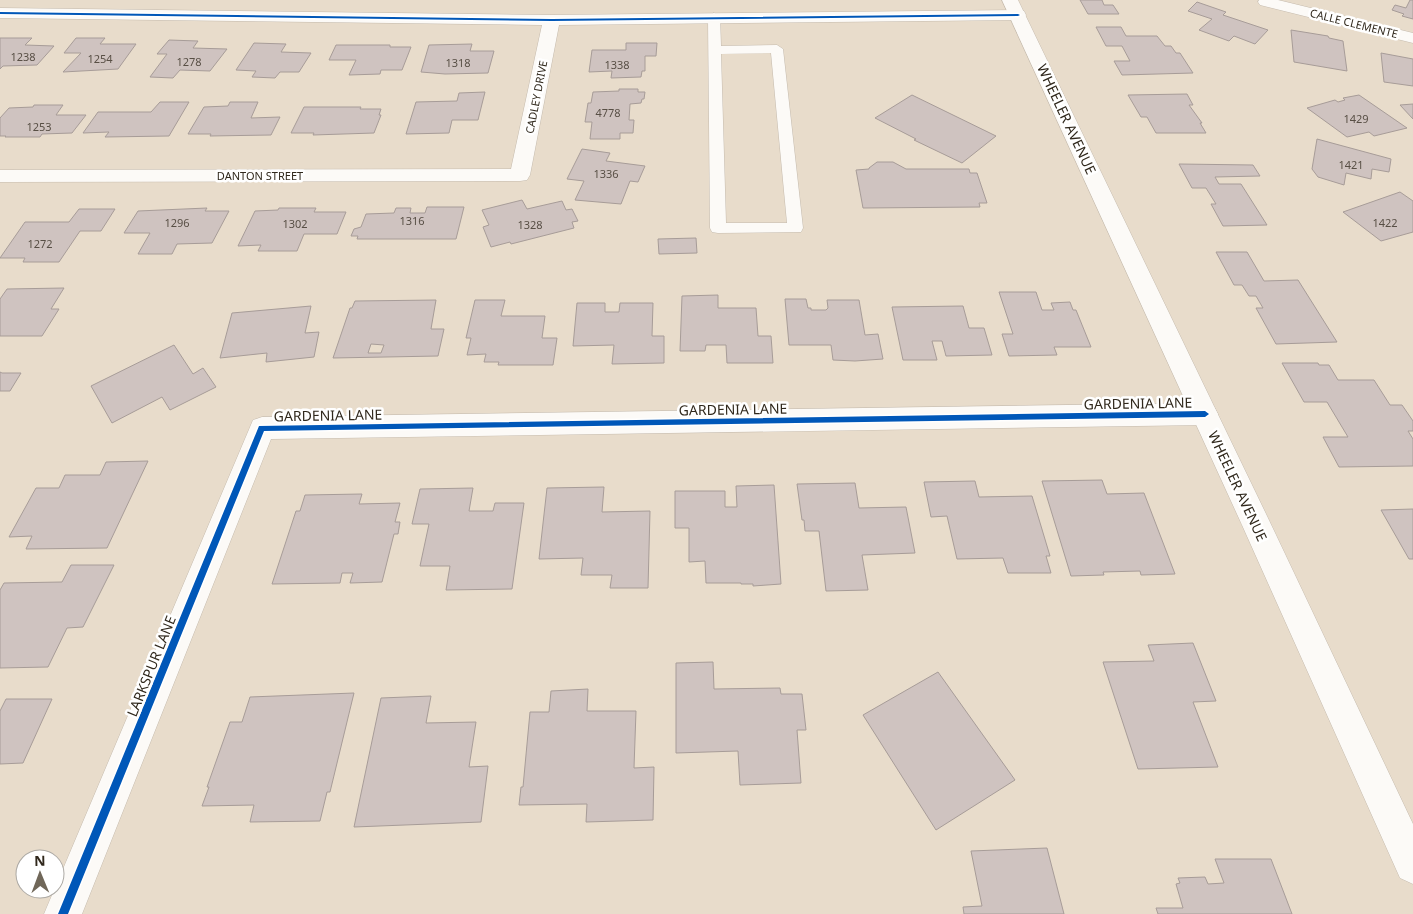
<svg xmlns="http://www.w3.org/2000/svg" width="1413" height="914" font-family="'Noto Sans',sans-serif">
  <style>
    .building { fill: #cfc3c0; stroke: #a79c98; fill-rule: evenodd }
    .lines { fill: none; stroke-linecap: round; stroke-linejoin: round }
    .lane-casing { stroke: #c5bbae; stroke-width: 1 }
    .street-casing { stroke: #c5bbae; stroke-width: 1 }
    .secondary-casing { stroke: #c5bbae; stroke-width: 1 }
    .lane { fill: #fcfaf7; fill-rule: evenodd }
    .street { fill: #fcfaf7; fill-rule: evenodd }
    .secondary { fill: #fcfaf7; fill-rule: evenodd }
    .cycleway-casing { stroke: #fff; stroke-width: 3 }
    .cycleway { fill: #0057b8; fill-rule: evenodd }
    .labels { text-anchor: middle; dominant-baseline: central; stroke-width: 5; stroke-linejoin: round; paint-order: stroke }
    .far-street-label { font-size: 11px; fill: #30281c; stroke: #fff }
    .number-label { font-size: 11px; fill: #584f45 }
    .street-label { font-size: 14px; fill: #30281c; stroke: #fff }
  </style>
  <rect width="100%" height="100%" fill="#e8dccb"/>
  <path class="building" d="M1080,0h22l2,5h9l6,9h-31z
    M1410,0h3v19l-11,-3 2,-2 -12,-4 3,-5 11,3z
    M1197,2l29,10 -3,3 45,15 -13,14 -21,-8 -5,5 -30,-11 13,-11 -24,-8z
    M1096,27h25l5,9h31l8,10h6l5,7h4l13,20 -71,2 -8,-14h16l-8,-15h-16z
    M1291,30l37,6 1,2 14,3 4,30 -53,-9z
    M0,38h32l-7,7 29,1 -17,19 -34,1 -3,3z
    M76,38h29l-5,6h36l-18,25 -55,3 18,-19h-17z
    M169,40l29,1 -5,7 34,1 -17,22 -30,-1 -7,8 -23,-1 17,-23h-10z
    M254,43l32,1 -5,8 30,1 -12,19h-19l-5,6 -23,-1 4,-6 -20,-1z
    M626,43h31l-1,13h-11v15h-3l-1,6 -30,1 1,-7 -23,1 3,-22h34z
    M472,44l-2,7h24l-6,22 -43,1 -24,-2 8,-27z
    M336,45h54v2h21l-9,23h-21l-1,4 -31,1 7,-15h-27z
    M1381,53l32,6v27l-29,-4z
    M619,89h19v3h7l-1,7h-2l-1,4 -11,1 -1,16h5l-1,13h-13v6h-30l2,-17h-7l3,-19h3l2,-11 26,-1z
    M485,92l-7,28h-26l-3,13 -43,1 10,-32 41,-1 2,-8z
    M1187,94l6,11h-4l13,18h-2l6,10h-50l-9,-16h-6l-13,-22z
    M912,95l84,41 -34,27 -48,-23 2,-1 -41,-21z
    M1359,95l48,33 -33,8 -5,-4 -22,5 -40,-29 28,-8 3,2 7,-2 -2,-2z
    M160,102h29l-20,34 -64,1 4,-5 -26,1 15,-21h53z
    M230,102h28l-7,16 29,-1 -9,18 -61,1 1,-2h-23l16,-27 24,-1z
    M1413,104v15l-13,-14z
    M34,105h29l-7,10h30l-14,18 -30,1 -2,3h-35l1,-1h-6v-18l9,-10 24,-1z
    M304,107h57l-1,2h21l-2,6h2l-7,18 -61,2 1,-2h-23z
    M1317,139l74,20 -2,13 -17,-3 -1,10 -25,-6 -2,12 -26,-8 -6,-8z
    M582,149l28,4 -4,8 39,5 -7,16 -8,-1 -9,23 -46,-4 9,-19 -17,-2z
    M877,162h16l13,7h63l1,4h7l10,30h-8l1,4 -117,1 -7,-38 13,-1v-1z
    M1179,164l74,1 7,11 -45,1 4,7h22l26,41 -44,1 -12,-22h5l-10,-16h-14z
    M1400,192l13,9v31l-32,9 -38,-29z
    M522,200l5,9 35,-8 4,9 6,-1 6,12 -6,1 2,6 -63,16 -1,-2 -19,5 -8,-20 6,-2 -7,-15z
    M427,207h37l-8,32h-99l1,-3h-7l3,-7 7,-2 5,-13 28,-1 2,-5h15l-1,5h15z
    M207,208l-2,3h24l-17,32 -35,1 -5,10h-34l12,-21h-26l14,-22z
    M279,208h37l-2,4h32l-9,22h-33l-7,17h-39l3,-6 -23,1 17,-35 23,-1z
    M79,209h36l-14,22h-21l-21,31h-36l2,-4h-25l25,-36h44z
    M696,238l1,15 -38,1 -1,-15z
    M1216,252h31l17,29 34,-1 39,62 -61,2 -20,-36h7l-7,-12h-7l-7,-11h-8z
    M64,288l-13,21h8l-17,27h-42v-37l7,-10z
    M999,292h37l6,18h12l-3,-7 19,-1 3,8h3l15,37h-37l3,8 -48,1 -7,-22h11z
    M718,295v13h38l2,28h13l2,27h-46l-1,-18h-20l-1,6h-25l2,-55z
    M785,299h21l2,9h3v2h15l2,-2 -1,-8h32l6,35 13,-1 5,25 -28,2 -22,-1 -2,-15h-42z
    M436,300l-5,29h13l-6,27 -105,2 17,-50h2l3,-7zM371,344l13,1 -3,8h-13z
    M475,300h30l-4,16h44l-3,22h15l-4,27h-55l1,-3h-15l2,-8 -19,1 4,-17h-5z
    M577,303h28v9h14l1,-9h33l-1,33h12v27l-52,1 2,-19 -41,1z
    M311,306l-6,27 14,-1 -5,25 -48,5 1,-9 -47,5 12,-45z
    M963,306l6,22h15l8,27 -46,1 -4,-15h-10l5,19h-34l-11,-53z
    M174,345l19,29 10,-6 13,19 -46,23 -8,-13 -50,26 -21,-37z
    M1282,363h36l1,2h10l9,15h36l16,25h12l11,16v10h-5l5,8v27l-74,1 -16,-30h25l-21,-35h-23z
    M0,372l2,1h19l-11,18h-10z
    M148,461l-41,87 -81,1 6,-13 -23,1 27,-49h23l6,-13h35l6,-13z
    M1102,480l5,14 37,-1 31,81 -34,1 -1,-4 -37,1 1,3 -33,1 -29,-95z
    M975,481l4,16 53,-1 18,60h-4l5,17h-43l-5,-15 -46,1 -10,-43 -16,1 -7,-35z
    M855,483l4,25 47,-1 9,46 -53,2 6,35 -42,1 -7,-60h-14l-1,-11h-2l-5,-36z
    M774,485l7,99 -28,2v-2h-12v-1h-35l-1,-22 -16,1v-34h-14v-37h50v16h12l-1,-21z
    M604,487l-2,25 48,-1 -2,77h-38l2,-13h-31l2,-17 -44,1 8,-71z
    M473,488l-4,23h24l2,-8h29l-12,86 -66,1 4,-24h-30l9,-42h-17l8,-35z
    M362,494l-3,10 41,-1 -5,19h5l-2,12h-4l-12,48 -32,1 3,-10h-11l-2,10 -68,1 24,-73h4l5,-16z
    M1413,509v50h-4l-28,-49z
    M71,565h43l-31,62 -16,1 -19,39 -48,1v-78l4,-7 58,-1z
    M1193,643l23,58 -23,1 25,65 -80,2 -35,-107 51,-1 -6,-16z
    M713,662l1,27 66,-1 1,6h21l4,36h-9l4,53 -61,2 -2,-34 -62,2v-90z
    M938,672l77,108 -79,50 -73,-115z
    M588,689l-1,22h49l-2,57 20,-1 -1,53 -67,2 1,-18 -68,1 2,-18h2l7,-75h19l2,-21z
    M354,693l-24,99h-3l-7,29 -70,1 4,-17 -52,1 7,-19h-2l23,-65h12l8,-25z
    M431,696l-5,27 50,-1 -7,45 19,-1 -7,56 -127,5 27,-129z
    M6,699h46l-29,64 -23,1v-53z
    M1047,848l17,66h-100l-1,-7 19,-1 -11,-55z
    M1215,859h56l21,55h-134l-2,-6h27l-7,-24 4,-1 -2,-5 27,-1 3,7 16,-1z"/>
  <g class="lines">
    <g class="lane-casing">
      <path id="lane" d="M714,13l6,4 1,29 56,-1 6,4 20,179 -2,4 -83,1 -6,-1 -2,-4 -2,-211zM771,53l16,170h-61l-5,-169z"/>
    </g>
    <g class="street-casing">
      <path id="street" d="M1259,0h19l135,33v10l-153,-38 -2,-3z
        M0,8l552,7 466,-5 6,1 2,4 -2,4 -6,1 -459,5 -29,150 -3,5 -7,1 -520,1v-12l511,-1 31,-144 -542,-7z
        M1205,403l9,4 4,7 -4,7 -9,4 -934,14 -189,475h-38l209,-494 9,-3z"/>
    </g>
    <g class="secondary-casing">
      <path id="secondary" d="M1002,0h16l249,516 146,308v60l-13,-6 -158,-353z"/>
    </g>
    <use href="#lane" class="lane"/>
    <use href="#street" class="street"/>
    <use href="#secondary" class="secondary"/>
    <g class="cycleway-casing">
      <path id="cycleway" d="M0,12l552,7 466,-5 2,1 -2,1 -466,5 -552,-7z
        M1205,411l4,3 -4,3 -941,14 -196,483h-10l201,-488z"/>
    </g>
    <use href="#cycleway" class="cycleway"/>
  </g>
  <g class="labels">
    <g class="far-street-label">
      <text transform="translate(1354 23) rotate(14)">CALLE CLEMENTE</text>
      <text transform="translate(536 97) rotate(-79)">CADLEY DRIVE</text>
      <text x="260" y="175">DANTON STREET</text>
    </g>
    <g class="number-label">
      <text x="23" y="56">1238</text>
      <text x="100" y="58">1254</text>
      <text x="189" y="61">1278</text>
      <text x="458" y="62">1318</text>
      <text x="617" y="64">1338</text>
      <text x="608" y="112">4778</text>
      <text x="1356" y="118">1429</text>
      <text x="39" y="126">1253</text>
      <text x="1351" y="164">1421</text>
      <text x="606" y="173">1336</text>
      <text x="412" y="220">1316</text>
      <text x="177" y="222">1296</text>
      <text x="1385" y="222">1422</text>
      <text x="295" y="223">1302</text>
      <text x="530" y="224">1328</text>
      <text x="40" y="243">1272</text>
    </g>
    <g class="street-label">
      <text transform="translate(1067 119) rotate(65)">WHEELER AVENUE</text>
      <text transform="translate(1138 403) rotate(-1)">GARDENIA LANE</text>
      <text transform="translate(733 409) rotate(-1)">GARDENIA LANE</text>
      <text transform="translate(328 415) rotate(-1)">GARDENIA LANE</text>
      <text transform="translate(1238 486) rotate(65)">WHEELER AVENUE</text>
      <text transform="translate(151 666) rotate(-68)">LARKSPUR LANE</text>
    </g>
  </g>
  <g transform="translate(40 874) rotate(359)"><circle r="24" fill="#ffffff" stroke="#aca9a4"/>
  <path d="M0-4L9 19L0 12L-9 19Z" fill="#706759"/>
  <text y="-8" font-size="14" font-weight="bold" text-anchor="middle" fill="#30281c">N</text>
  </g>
</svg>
